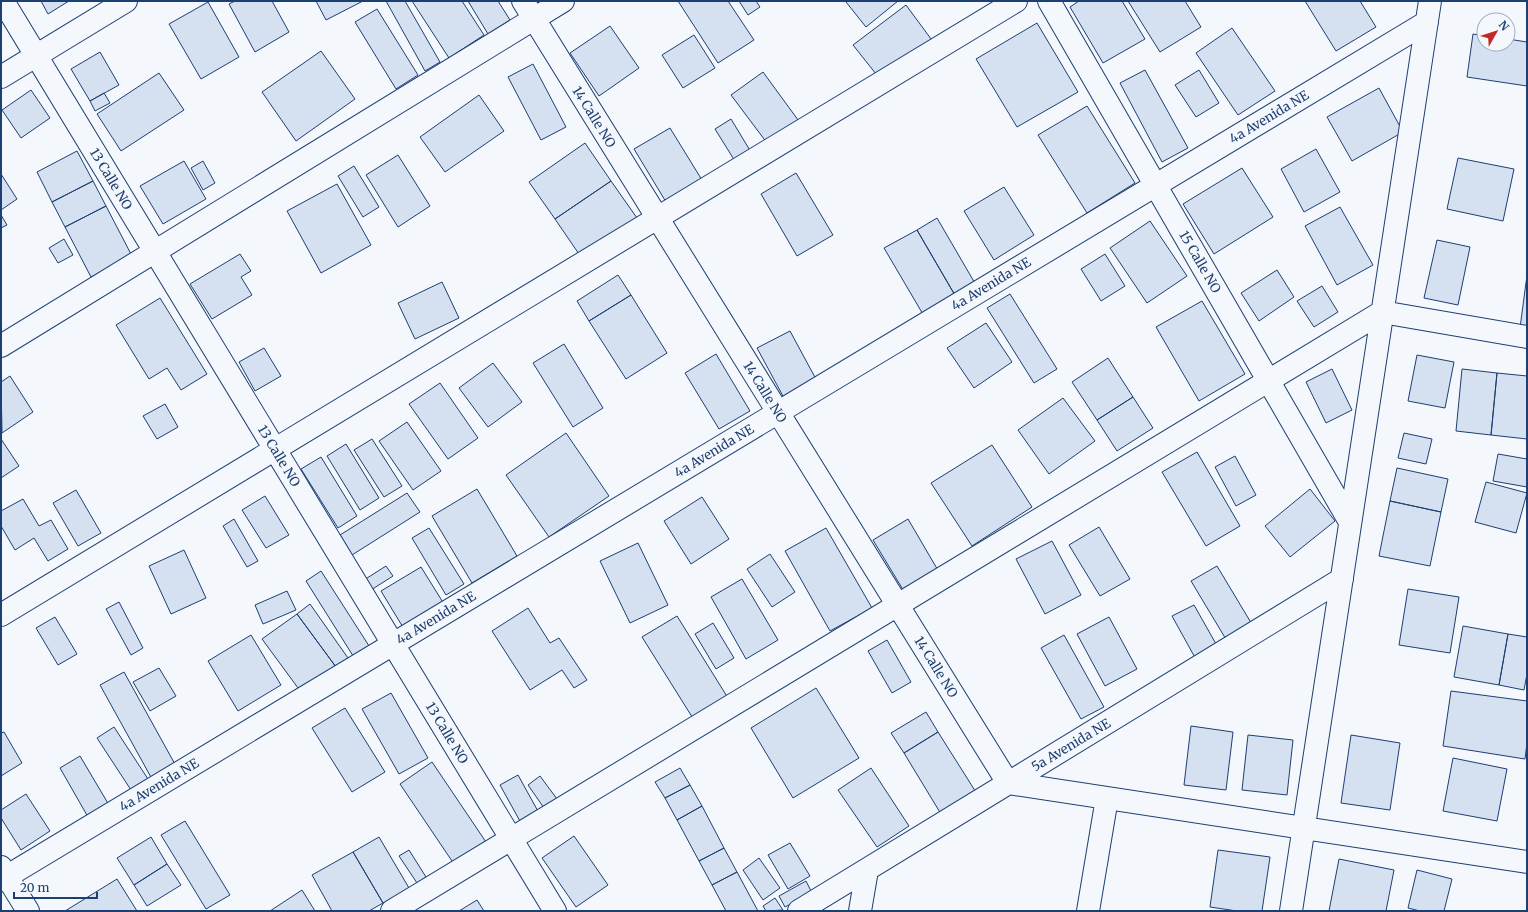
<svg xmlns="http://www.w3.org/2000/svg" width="1528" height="912" font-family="Merriweather,serif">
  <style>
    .building { fill: #d5e0f0; stroke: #1d3f73 }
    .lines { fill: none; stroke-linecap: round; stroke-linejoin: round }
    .minor-casing { stroke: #1d3f73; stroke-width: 24 }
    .minor { stroke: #f4f7fb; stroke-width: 22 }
    .labels { text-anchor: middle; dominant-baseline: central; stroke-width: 3; stroke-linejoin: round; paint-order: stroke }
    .street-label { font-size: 13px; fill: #1d3f73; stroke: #f4f7fb }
  </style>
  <rect width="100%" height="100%" fill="#f4f7fb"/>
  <path class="building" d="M41,1h28l-21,13z
    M235,1h37l17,31 -34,20 -26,-48z
    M316,1h47l-37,19z
    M386,1h19l35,61 -15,9z
    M412,1h50l22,34 -35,23z
    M468,1h30l12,19 -22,14z
    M678,1h50l26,39 -36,23z
    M739,1h17l4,6 -12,8z
    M847,1h51l-32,26 -20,-25z
    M1079,1h43l23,38 -42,24 -33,-56z
    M1128,1h57l16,26 -41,25z
    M1305,1h55l16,26 -40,24z
    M208,2l31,55 -38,22 -32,-55z
    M906,5l28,38 -54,36 -27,-34z
    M377,9l41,66 -22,14 -41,-67z
    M1037,23l41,69 -61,35 -41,-68z
    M610,26l29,42 -40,28 -29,-43z
    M1232,28l43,63 -37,24 -42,-62z
    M1473,34l11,2v8h24v-5l19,3v44l-60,-9z
    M694,35l21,33 -32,20 -21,-33z
    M321,51l34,48 -59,42 -34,-49z
    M100,52l19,33 -29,16 -19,-32z
    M533,64l33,63 -25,13 -33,-63z
    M1145,70l43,78 -26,14 -42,-79z
    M1199,70l20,33 -23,14 -21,-32z
    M763,72l38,52 -31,23 -39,-52z
    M159,73l25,37 -63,41 -24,-37z
    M1379,88l24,44 -51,29 -25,-44z
    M31,90l19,28 -29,20 -19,-28z
    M104,93l6,10 -15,8 -5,-10z
    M479,95l25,36 -59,41 -25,-35z
    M1087,106l48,77 -48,30 -49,-78z
    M731,119l23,38 -16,9 -23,-37z
    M670,128l32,52 -36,22 -32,-53z
    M585,143l26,38 -56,38 -26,-37z
    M1316,149l24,43 -36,20 -23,-43z
    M77,151l16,30 -41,21 -15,-30z
    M398,155l32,51 -32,21 -32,-52z
    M1458,158l56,11 -11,52 -56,-12z
    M184,161l22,38 -43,25 -23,-38z
    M203,161l12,22 -12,7 -12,-22z
    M354,166l25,41 -16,10 -25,-41z
    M1242,168l31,49 -59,37 -31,-50z
    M796,173l37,62 -36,21 -36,-62z
    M1,174l16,25 -16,11z
    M93,181l13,25 -41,21 -13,-25z
    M611,181l26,37 -56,39 -26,-38z
    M337,184l34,61 -50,28 -34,-62z
    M1004,187l30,48 -40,25 -30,-49z
    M106,206l26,50 -41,21 -26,-50z
    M1340,207l33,58 -36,20 -32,-59z
    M1,215l6,10 -6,3z
    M937,218l39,67 -20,12 -39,-67z
    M1150,221l37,55 -40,27 -37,-55z
    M917,230l39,67 -32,19 -40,-68z
    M64,239l9,16 -15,8 -9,-15z
    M1437,240l33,7 -12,58 -34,-7z
    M240,254l11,17 -10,6 11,18 -40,24 -22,-35z
    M1105,254l20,32 -24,15 -20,-32z
    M1277,270l17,27 -35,24 -18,-28z
    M618,275l13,20 -42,26 -12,-20z
    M1527,275v54l-7,-1z
    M442,282l17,36 -44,21 -17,-36z
    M1322,286l16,26 -24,15 -17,-26z
    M1010,294l47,75 -23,14 -47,-75z
    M631,295l36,58 -41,26 -37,-58z
    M160,298l47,76 -26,16 -14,-22 -18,11 -33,-54z
    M1202,301l43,73 -46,27 -43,-74z
    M986,323l26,39 -38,26 -27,-40z
    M790,331l27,50 -33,17 -27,-50z
    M564,344l39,64 -30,19 -40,-64z
    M264,348l17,28 -26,15 -16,-29z
    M716,354l34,57 -31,18 -34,-56z
    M1417,355l37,7 -9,46 -37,-7z
    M1108,358l25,39 -36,23 -25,-38z
    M493,363l29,39 -34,25 -29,-39z
    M1332,369l20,41 -26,13 -20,-41z
    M1462,369l35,4 -6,62 -35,-4z
    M1497,373l30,3v63l-36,-4z
    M10,376l23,36 -31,21 -1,-51z
    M440,383l38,55 -30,21 -39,-55z
    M1133,397l20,31 -36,23 -20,-31z
    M1063,398l32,43 -46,33 -31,-44z
    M165,404l13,23 -21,12 -14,-23z
    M407,422l34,49 -28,19 -34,-49z
    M566,433l43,63 -60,41 -43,-62z
    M1404,433l28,6 -6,25 -28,-6z
    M1,439l18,27 -18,12z
    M372,439l30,47 -18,11 -30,-47z
    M346,444l33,54 -19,12 -33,-54z
    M992,445l40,62 -60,39 -41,-63z
    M1197,452l43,74 -34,20 -44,-74z
    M1498,454l29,5v28l-34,-6z
    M1235,456l21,39 -20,11 -21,-39z
    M321,457l36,59 -19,12 -37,-59z
    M1397,468l51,11 -7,33 -51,-11z
    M1486,482l41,11 -11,40 -41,-11z
    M477,489l40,67 -45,27 -40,-67z
    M1310,489l25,32 -45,36 -25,-31z
    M76,490l25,43 -23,13 -25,-43z
    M407,493l13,19 -68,43 -12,-20z
    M265,496l24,39 -23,13 -24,-38z
    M702,497l27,42 -38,25 -27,-43z
    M23,499l16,27 12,-6 17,29 -20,12 -14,-23 -19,12 -14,-24v-15z
    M1390,501l51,11 -11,54 -51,-10z
    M234,519l24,42 -11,6 -24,-41z
    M908,519l31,53 -34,21 -32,-53z
    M1099,527l31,52 -30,17 -31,-51z
    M429,528l35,56 -18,11 -34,-57z
    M826,528l46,80 -42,23 -45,-80z
    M1052,541l29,54 -36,19 -29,-55z
    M638,543l30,62 -38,18 -30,-62z
    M184,550l22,48 -35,16 -22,-48z
    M770,554l25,38 -23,15 -25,-38z
    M386,566l7,10 -22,14 -7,-10z
    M1217,566l36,60 -26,15 -36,-60z
    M421,567l23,37 -40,25 -23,-38z
    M321,571l50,78 -16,10 -49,-78z
    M742,579l36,61 -32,19 -35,-62z
    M1408,589l51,8 -9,56 -51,-8z
    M287,591l9,19 -33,14 -8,-19z
    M119,602l24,46 -12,7 -25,-46z
    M310,604l38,54 -12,9 -39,-53z
    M1194,605l26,46 -22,12 -26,-47z
    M528,608l22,35 9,-5 28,42 -13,8 -12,-18 -32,20 -38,-59z
    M297,614l39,53 -35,25 -39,-53z
    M677,616l51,82 -34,22 -52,-83z
    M55,617l22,37 -19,11 -22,-37z
    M1109,617l28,52 -32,17 -28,-52z
    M713,623l21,35 -18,11 -21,-35z
    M1463,626l45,8 -9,51 -45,-8z
    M1508,634l19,3v37l-3,16 -25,-5z
    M251,635l30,50 -43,26 -30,-50z
    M1064,635l40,72 -23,12 -40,-71z
    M887,640l24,42 -19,11 -24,-42z
    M159,668l17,28 -26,15 -17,-29z
    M124,672l52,94 -24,13 -52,-94z
    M816,688l43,70 -66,40 -42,-70z
    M1451,691l76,10v42l-2,16 -82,-13z
    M391,693l37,65 -29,16 -37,-65z
    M345,708l40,64 -33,20 -40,-64z
    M926,712l12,20 -34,21 -13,-20z
    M1191,726l42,6 -7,58 -42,-5z
    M114,727l34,52 -17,11 -34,-52z
    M4,732l18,31 -21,13v-43z
    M938,732l41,65 -35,22 -40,-66z
    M1248,735l45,5 -6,55 -45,-5z
    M1351,735l49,8 -10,67 -49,-7z
    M80,756l29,49 -21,12 -28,-49z
    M1453,758l54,11 -10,52 -54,-10z
    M432,762l54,80 -32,22 -54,-80z
    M680,768l10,17 -25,13 -10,-16z
    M871,768l38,58 -32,21 -39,-57z
    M518,775l21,38 -18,10 -21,-38z
    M540,776l17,23 -13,9 -16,-23z
    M690,785l12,21 -25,14 -12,-22z
    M26,794l24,37 -29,19 -20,-32v-8z
    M702,806l22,42 -25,13 -22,-41z
    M185,821l45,74 -24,14 -45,-74z
    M574,836l34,49 -32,22 -34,-49z
    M151,837l16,27 -33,21 -17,-27z
    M379,837l30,51 -26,15 -30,-51z
    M790,843l20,33 -22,13 -20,-34z
    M724,848l13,24 -25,13 -13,-24z
    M409,850l17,27 -9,6 -18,-27z
    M1218,850l52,7 -8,54h-25l-27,-4z
    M353,852l30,51 -14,8h-37l-20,-36z
    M759,858l21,30 -17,12 -20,-30z
    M1339,859l55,11 -8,41h-57z
    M167,864l14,21 -34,21 -13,-21z
    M1417,870l35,9 -8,32h-24l-12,-3z
    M737,872l21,39h-32l-14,-26z
    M117,879l20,32h-72z
    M806,881l6,12 -27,14 -6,-11z
    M302,890l13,21h-45z
    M775,898l8,12 -17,1 -3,-5z
    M477,900l7,11h-25z"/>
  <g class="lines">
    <g class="minor-casing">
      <path id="minor" d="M3,1l552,910
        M523,1l485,782 519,79
        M1049,1l301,521
        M1,77l125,-76
        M1,346l562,-345
        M1,615l1015,-614
        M1,867l27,44
        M1,880l1426,-858
        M392,911l990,-599 145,25
        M799,911l543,-332
        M860,911l7,-41
        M1088,911l19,-113
        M1291,911l139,-910"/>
    </g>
    <use href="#minor" class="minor"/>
  </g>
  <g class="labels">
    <g class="street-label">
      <text transform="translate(594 117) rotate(58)">14 Calle NO</text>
      <text transform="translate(1269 117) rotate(-31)">4a Avenida NE</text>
      <text transform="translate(111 179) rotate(59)">13 Calle NO</text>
      <text transform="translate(1200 262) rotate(60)">15 Calle NO</text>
      <text transform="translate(991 284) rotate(-31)">4a Avenida NE</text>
      <text transform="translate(765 392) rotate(58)">14 Calle NO</text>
      <text transform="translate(714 451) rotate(-31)">4a Avenida NE</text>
      <text transform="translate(279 456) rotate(59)">13 Calle NO</text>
      <text transform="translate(436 618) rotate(-31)">4a Avenida NE</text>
      <text transform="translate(936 667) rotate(58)">14 Calle NO</text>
      <text transform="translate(447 733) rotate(59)">13 Calle NO</text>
      <text transform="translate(1071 745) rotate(-31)">5a Avenida NE</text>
      <text transform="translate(159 785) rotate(-31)">4a Avenida NE</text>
    </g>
  </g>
  <rect width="1528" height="912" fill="none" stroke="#1d3f73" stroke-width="4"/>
  <g transform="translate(1496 32) rotate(51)"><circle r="19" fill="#f4f7fb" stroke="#9eadc5"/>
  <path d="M0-3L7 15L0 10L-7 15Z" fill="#c62828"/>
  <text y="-6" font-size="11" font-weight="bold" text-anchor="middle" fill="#1d3f73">N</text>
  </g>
  <path d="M14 892v6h83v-6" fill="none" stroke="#1d3f73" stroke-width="2"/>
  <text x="20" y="892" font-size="12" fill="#1d3f73" stroke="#f4f7fb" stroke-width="3" paint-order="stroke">20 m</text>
</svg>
